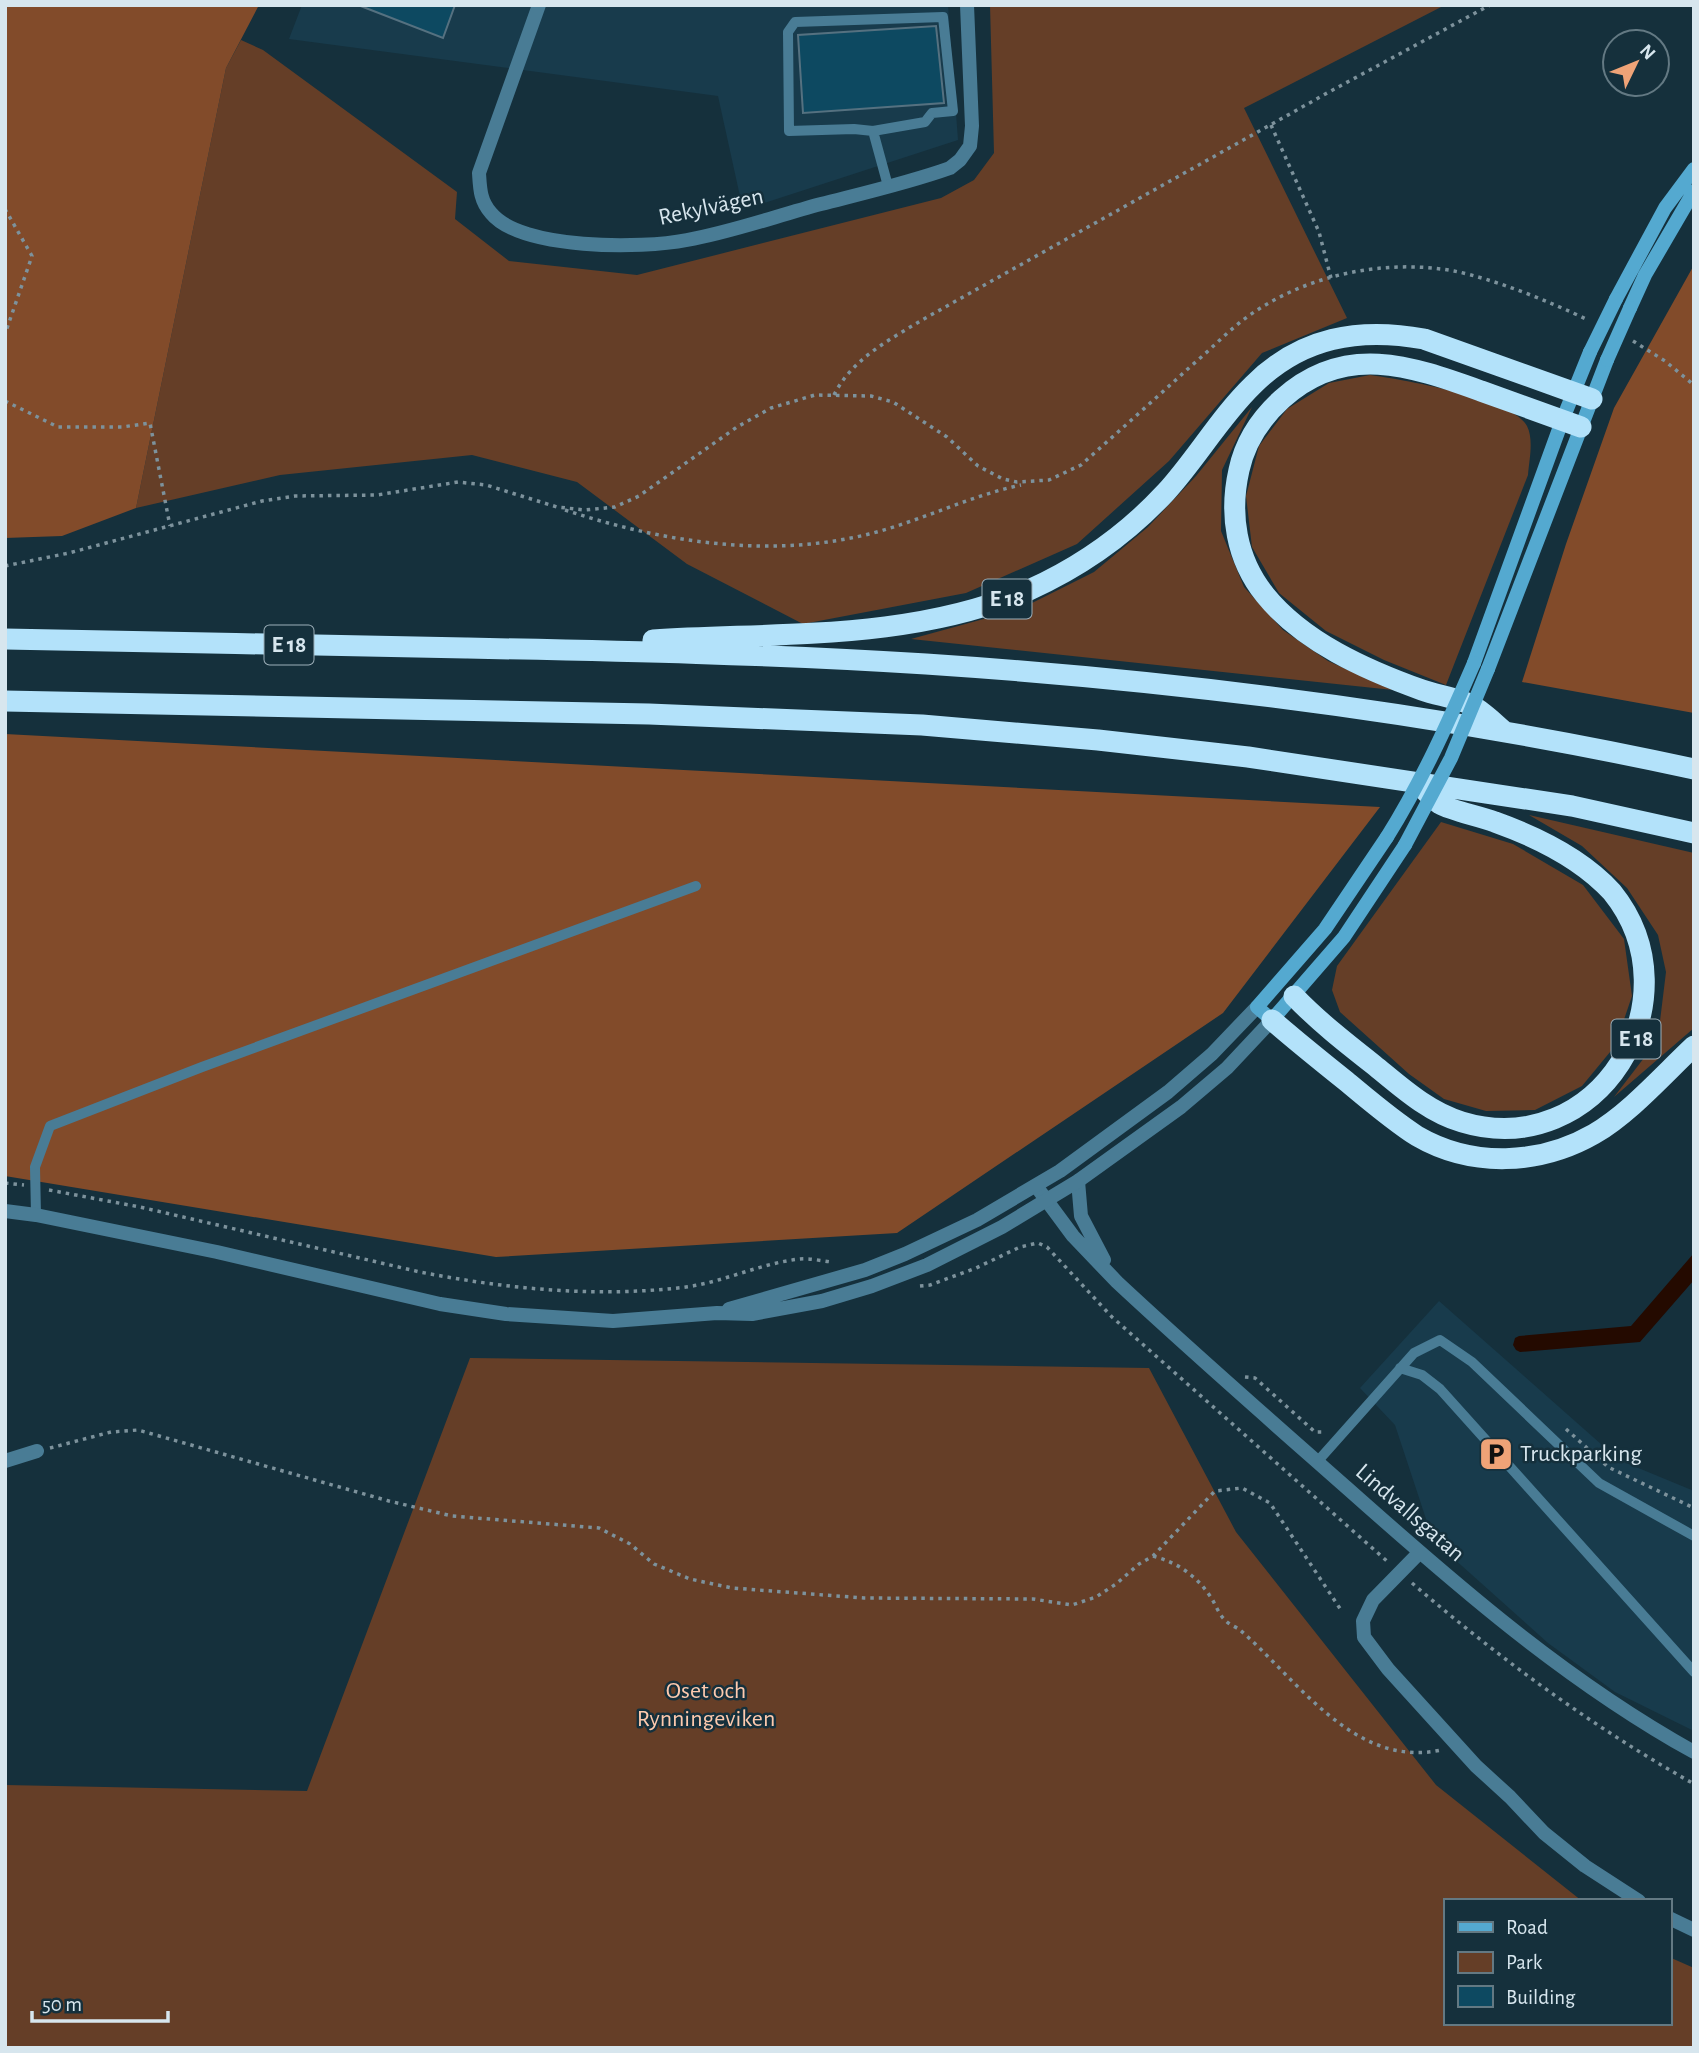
<svg xmlns="http://www.w3.org/2000/svg" width="1699" height="2053" font-family="'Alegreya Sans',sans-serif">
  <style>
    .built { fill: #183b4c }
    .green { fill: #653e27 }
    .forest { fill: #824b2a }
    .water { fill: #240a00 }
    .building { fill: #0d4961; stroke: #557180; stroke-width: 2 }
    .lines { fill: none; stroke-linecap: round; stroke-linejoin: round }
    .path { stroke: #7d929c; stroke-width: 3.5; stroke-dasharray: 3.5 5; stroke-linecap: butt }
    .service { stroke: #497c95; stroke-width: 10 }
    .minor { stroke: #497c95; stroke-width: 14 }
    .tertiary { stroke: #497c95; stroke-width: 14 }
    .secondary { stroke: #54a9d0; stroke-width: 14 }
    .motorway { stroke: #b3e2fa; stroke-width: 21 }
    .secondary-bridge { stroke: #54a9d0; stroke-width: 14 }
    .labels { text-anchor: middle; dominant-baseline: central; stroke-width: 5; stroke-linejoin: round; paint-order: stroke }
    .shield { fill: #15303c; stroke: #9dafb9; stroke-width: 2 }
    .shield-label { font-size: 23px; font-weight: bold; fill: #d7e6ee }
    .street-label { font-size: 24px; fill: #d7e6ee; stroke: #15303c }
    .poi-label { font-size: 24px; fill: #d7e6ee; stroke: #15303c; text-anchor: start }
    .park-label { font-size: 24px; fill: #fecaae; stroke: #15303c }
  </style>
  <rect width="100%" height="100%" fill="#15303c"/>
  <path class="built" d="M302,5h646l10,135 -215,70 -25,-114 -429,-57z
    M1439,1301l180,159 75,31v240l-79,-39 -67,-49 -115,-103 -38,-115 -35,-37z"/>
  <path class="green" d="M990,5h455l-201,103 103,210 -85,35 -93,108 -92,83 -111,49 -163,31 -116,-60 -110,-82 -105,-27 -192,20 -144,33 90,-440 15,-28 22,10 194,142 -2,27 54,42 128,14 304,-77 33,-18 20,-27z
    M1370,375c31,4 144,24 157,51 7,14 2,35 1,49l-82,210 -62,-25 -58,-29 -47,-38 -27,-46 -6,-51 13,-50 28,-37 42,-26z
    M1252,407l-30,63 -1,61 23,56 39,43 45,31 65,29 -482,-51 109,-30 74,-37 54,-45 48,-51z
    M1529,815l165,38v175l-80,69 33,-43 13,-33 6,-49 -8,-37 -31,-47 -45,-42z
    M1441,822l72,22 70,41 41,54 8,57 -17,50 -33,40 -47,24 -49,1 -42,-12 -35,-25 -69,-62 -8,-22 5,-24z
    M470,1358l679,10 87,164 200,253 146,116h-137v122h224v-66l25,11v80h-1689v-263l302,6z"/>
  <path class="forest" d="M5,5h254l-33,63 -90,440 -74,28 -57,2z
    M1694,265v448l-172,-31 44,-138 48,-136z
    M5,734l1375,73 -157,206 -326,220 -401,24 -491,-81z"/>
  <path class="water" d="M1694,1253v27l-54,62 -120,10 -4,-2 -3,-5 2,-7 4,-2 112,-10z"/>
  <path class="building" d="M358,5h97l-12,33z
    M936,26l8,77 -141,10 -5,-78z"/>
  <g class="lines">
    <path class="path" d="M1271,125l48,107 12,46
      M5,209l27,47 -27,78
      M1633,341l32,20 29,24
      M834,395c18,-36 55,-55 88,-75l407,-228 161,-87
      M5,401l53,26h64l28,-4 20,103
      M565,510c97,32 203,49 304,24 52,-13 100,-38 152,-49
      M5,566l64,-13 193,-52 33,-5 82,-1 81,-13 28,3 71,22 28,3 30,-3 24,-11 98,-69 34,-19 44,-13 56,1 22,6 54,35 31,29 25,13 14,3 32,-2 32,-15c37,-33 74,-66 110,-99 18,-15 34,-32 52,-46 58,-44 139,-62 211,-49 40,8 97,31 134,49
      M5,1183l19,2
      M49,1190l91,17 280,65c87,17 178,26 266,15 38,-5 75,-24 114,-28 10,-1 22,2 32,3
      M920,1286l10,-1 46,-17 44,-21 18,-4 9,4 65,70 276,245
      M1245,1377l10,1 60,54h10
      M1566,1429l42,38 86,41
      M50,1448l61,-16 27,-2 251,71 63,15 147,12 31,16 24,20 36,15 42,9 132,10 169,1 39,6 24,-8 20,-13 23,-20 14,-8 62,-65 27,-3 28,15 71,107
      M1153,1556c26,7 45,21 59,43 4,7 8,17 14,22 4,4 10,6 14,9 57,49 114,139 201,120
      M1412,1583c88,76 181,144 282,201"/>
    <path class="service" d="M873,131l-19,-2 -65,2 -1,-99 7,-10 148,-5 10,94 -21,2 -7,9 -52,9 15,55
      M36,1215l-1,-48 15,-41 152,-59 494,-181
      M1400,1368l22,7 18,14 254,283
      M1317,1462l97,-109 26,-13 32,22 127,121 95,53"/>
    <path class="minor" d="M539,5l-60,168c1,15 1,28 12,40 30,37 151,36 196,27 45,-8 89,-24 134,-36 43,-11 87,-21 129,-36l10,-8 10,-14 2,-20 -5,-121
      M1078,1181l3,35 23,44
      M1036,1186l37,50 44,46c75,70 153,138 230,206 109,97 219,193 347,264
      M5,1461l32,-10
      M1420,1552l-47,48 -10,21 1,16 24,32 88,97 34,31 34,36 41,33 54,35
      M1669,1918l25,12"/>
    <path class="tertiary" d="M5,1211l31,4 181,37 223,52 66,10 107,7 104,-8 35,1 70,-13 50,-15 55,-21 75,-38 76,-46 103,-74 46,-39 45,-48
      M729,1309l136,-39 40,-16 72,-34 83,-49 108,-79 44,-38 45,-47"/>
    <path class="secondary" d="M1616,299l49,-91 29,-39
      M1630,308l15,-33 49,-84
      M1474,663l88,-242 28,-69
      M1488,669l119,-309
      M1387,837l-62,92 -68,78 15,13 72,-83 61,-92"/>
    <path class="motorway" d="M5,639c154,3 307,6 461,9 153,3 307,6 460,16 257,17 516,50 768,105
      M653,640c126,-8 257,1 376,-50 51,-23 99,-57 137,-98 31,-34 54,-75 87,-107 48,-48 106,-58 171,-46l168,60
      M5,701l644,13 273,11 176,15 150,17 324,49 122,27
      M1505,732c-11,-9 -24,-23 -38,-29 -14,-6 -31,-8 -45,-13 -56,-20 -119,-48 -157,-95 -29,-36 -36,-81 -26,-125 6,-28 22,-52 43,-71 63,-57 129,-33 199,-8 33,12 66,24 100,36
      M1294,996c24,25 52,47 80,69 27,22 54,47 88,57 135,41 237,-122 150,-230 -30,-33 -75,-55 -117,-70 -15,-6 -43,-11 -55,-18 -8,-5 -16,-15 -23,-21
      M1272,1020c24,21 49,41 74,61 23,19 46,39 71,55 55,32 123,29 177,-2 36,-21 69,-59 100,-88"/>
    <path class="secondary-bridge" d="M1590,352l26,-53
      M1607,360l23,-52
      M1387,837c35,-56 61,-114 87,-174
      M1405,845l46,-87 37,-89"/>
  </g>
  <defs>
    <g id="parking-square" transform="scale(1.75)"><rect x="-9" y="-9" width="18" height="18" rx="4" fill="#efa377" stroke="#15303c"/><path d="M-3.5-5.5H1a3.5 3.5 0 0 1 0 7H-1V5.5H-3.5ZM-1-3.4V-.6H.8a1.4 1.4 0 0 0 0-2.8Z" fill="#111"/></g>
  </defs>
  <g fill-rule="evenodd">
    <use href="#parking-square" x="1496" y="1454"/>
  </g>
  <g class="labels">
    <g class="shield">
      <rect x="982.5" y="579.5" width="49" height="39" rx="5"/>
      <rect x="264.5" y="625.5" width="49" height="39" rx="5"/>
      <rect x="1611.5" y="1019.5" width="49" height="39" rx="5"/>
    </g>
    <g class="shield-label">
      <text x="1007" y="599">E 18</text>
      <text x="289" y="645">E 18</text>
      <text x="1636" y="1039">E 18</text>
    </g>
    <g class="street-label">
      <text transform="translate(711 207) rotate(-12)">Rekylvägen</text>
      <text transform="translate(1410 1513) rotate(41)">Lindvallsgatan</text>
    </g>
    <g class="poi-label">
      <text x="1520" y="1454">Truckparking</text>
    </g>
    <g class="park-label">
      <text x="706" y="1691">Oset och<tspan x="706" dy="28">Rynningeviken</tspan></text>
    </g>
  </g>
  <rect width="1699" height="2053" fill="none" stroke="#d7e6ee" stroke-width="14"/>
  <rect x="1444" y="1899" width="228" height="126" fill="#15303c" stroke="#637983" stroke-width="2"/>
  <rect x="1458" y="1922" width="35" height="10" fill="#54a9d0" stroke="#637983" stroke-width="2"/>
  <text x="1506" y="1934" font-size="21" fill="#d7e6ee">Road</text>
  <rect x="1458" y="1952" width="35" height="21" fill="#653e27" stroke="#637983" stroke-width="2"/>
  <text x="1506" y="1969" font-size="21" fill="#d7e6ee">Park</text>
  <rect x="1458" y="1986" width="35" height="21" fill="#0d4961" stroke="#637983" stroke-width="2"/>
  <text x="1506" y="2004" font-size="21" fill="#d7e6ee">Building</text>
  <g transform="translate(1636 63) rotate(47)"><circle r="33" fill="#15303c" stroke="#637983" stroke-width="2"/>
  <path d="M0-5L12 26L0 18L-12 26Z" fill="#efa377"/>
  <text y="-10" font-size="19" font-weight="bold" text-anchor="middle" fill="#d7e6ee">N</text>
  </g>
  <path d="M32 2011v10h136v-10" fill="none" stroke="#d7e6ee" stroke-width="3.5"/>
  <text x="42" y="2011" font-size="21" fill="#d7e6ee" stroke="#15303c" stroke-width="5" paint-order="stroke">50 m</text>
</svg>
